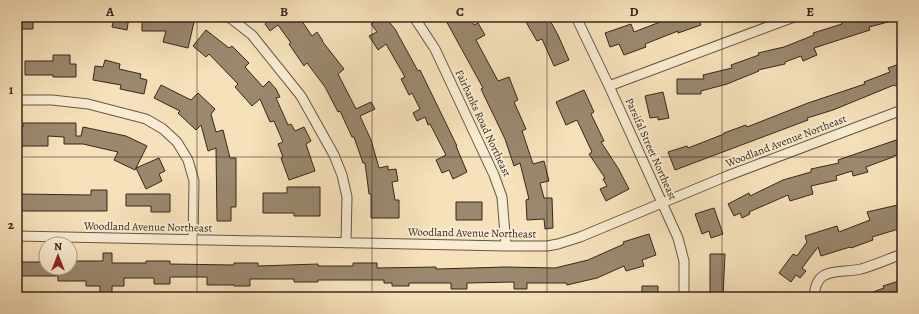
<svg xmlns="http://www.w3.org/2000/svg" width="919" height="314" font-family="Alegreya,serif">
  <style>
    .building { fill: #9a886f; stroke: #36271e }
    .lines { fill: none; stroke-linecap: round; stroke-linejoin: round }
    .minor-casing { stroke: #665645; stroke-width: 11 }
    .minor { stroke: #f9ecd2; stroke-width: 9 }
    .grid { fill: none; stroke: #36271e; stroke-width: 1; stroke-opacity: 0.55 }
    .labels { text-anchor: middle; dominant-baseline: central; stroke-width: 4; stroke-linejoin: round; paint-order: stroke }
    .street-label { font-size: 11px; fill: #36271e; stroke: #f9ecd2 }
    .neatline { fill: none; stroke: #36271e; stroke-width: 1.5 }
    .grid-label { font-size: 13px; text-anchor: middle; font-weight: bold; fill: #36271e }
  </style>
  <rect width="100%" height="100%" fill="#f6e1ba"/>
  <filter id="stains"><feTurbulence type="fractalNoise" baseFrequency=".005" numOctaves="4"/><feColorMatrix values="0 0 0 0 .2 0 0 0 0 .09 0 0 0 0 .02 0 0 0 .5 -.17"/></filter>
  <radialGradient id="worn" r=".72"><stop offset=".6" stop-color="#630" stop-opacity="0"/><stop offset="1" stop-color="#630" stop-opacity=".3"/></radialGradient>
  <path class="building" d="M21,17h12v12h-12z
    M114,17h15l-2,13 -15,-3z
    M142,17h32l20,5 -6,26 -25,-6 3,-11h-24z
    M272,17h27l13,19 5,-4 6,9h-1l22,28 -6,5 18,35 15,-7 4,7 -15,7 11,24 8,28 9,-2v4l8,-1 2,12 -6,1 3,18h4v18h-28v-24h-2l-4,-31h-2l-9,-26h-2l-12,-26 -2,1 -13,-25 -18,-24 -3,3 -15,-22 2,-1 -13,-18 -8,6 -5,-7z
    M382,17h3l10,12 23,42 2,-1 37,76h-1l11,26 -14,7 -4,-9 -7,3 -6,-13 10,-5 -16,-31 -2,1 -3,-8 -8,4 -4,-8 7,-4 -8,-16 -3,2 -8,-16 4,-2 -19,-33 -8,6 -9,-14 8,-4 -6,-8z
    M444,17h26l4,8 4,-2 7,12 -9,5 22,41 11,-4 9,23 -4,2 12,27 -4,2 11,33 11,-3 5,20 -9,2 4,15h8l1,30 -8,1 -1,-10 -17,1 -1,-20 3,-1 -9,-36 -6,3 -9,-27 -24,-50 2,-1z
    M523,17h25l10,18 11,25 -15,6 -12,-27 -5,2z
    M673,17h25l3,8 -23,8v-2l-33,13 1,3 -22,8 -5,-11 -9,3 -5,-14 26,-9 3,8z
    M854,17h42v3l-27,7 1,3 -56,18 3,7 -14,6 -2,-5 -16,6v2l-27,6 1,1 -32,13 -26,7v3h-24v-15h27l-1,-4 29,-7 -1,-3 28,-10 -1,-2 26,-6 30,-12 -1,-2 29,-9 -1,-3z
    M206,30l23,18 3,-2 17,17 -4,4 18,20 6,-6 7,8 4,8 -4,1 12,27 3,-1 4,7 9,-4 7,14 -5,3 9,27 -26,9 -8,-22 2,-1 -5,-13 5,-2 -9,-21 -4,1 -10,-23 -8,7 -17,-19 3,-3 -29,-30 -3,3 -13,-11z
    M53,55h17v9h6v13h-23v-2h-28v-14h28z
    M105,60l15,4 -1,5 22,5 -1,4 7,2 -3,14 -24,-5 1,-4 -28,-5 2,-14 8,1z
    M902,63v21l-7,2 -1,-1 -61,25 -26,8 1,2 -133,50 -7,-18 19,-6 1,2 36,-14v-1l22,-8 1,2 61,-24 57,-19 -1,-2 26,-10 -2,-4z
    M161,85l30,15 7,-7 17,16 -4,5 5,18 7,-2 7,28h6v49h-5v14h-14l-1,-73 -8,3 -7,-26 -5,5 -18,-17 2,-2 -26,-13z
    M584,90l10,22 -3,2 13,27 -3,1 17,26 11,21 -23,12 -6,-12 7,-3 -4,-7 2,-1 -16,-24 3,-2 -15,-32 -11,5 -10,-23z
    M663,92l6,26 -11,2v-3l-8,1 -5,-22z
    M23,123h53v13h5l2,-9 43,9 21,10 -11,22 23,-10 6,13 -6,3 3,7 -16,8 -10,-21 -1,2 -21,-10 4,-8 -35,-8h-19v-7l-16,-1v10h-31v-19h6z
    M902,138v16l-9,2v1l-27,10 2,5 -15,4 -1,-5 -16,5 1,4 -26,6 2,8 -23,7 -2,-6 -39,17 1,2 -8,4 -2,-5 -6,3 -6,-12 21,-11 1,3 33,-16 28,-8v-3l28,-6 -1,-3z
    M287,187h33v29h-26v-3h-31v-20h24z
    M91,190h16v21h-90v-17l74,1z
    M126,194h44v18h-19v-6h-25z
    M456,202h26v18h-26z
    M902,204v24l-30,9 1,3 -22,8 -1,-1 -29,9 -3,-9 -16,21 4,3 -6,7 -4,-3 -5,7 -12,-9 14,-19 4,2 10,-14 -2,-6 32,-10 2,6 31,-12 -3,-8z
    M714,208l9,26 -12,4 -2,-7 -7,3 -7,-20z
    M649,234l7,21 -14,5 2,6 -18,5 -2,-5 -27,12 -30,7 -1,-2h-39v6h-13v-7l-47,1v6h-16v-6h-42v3h-17v-3h-8v-3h-66v2h-24v-3h-44v7h-16v-1h-27v-8h-37v7h-16v-6h-30v8h-12v11h-12v-11h-14v-5h-28v-5h-41v-14h29v6h24v-7h33v-8h9v10h34v-2h24v3l64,1v-2h24v3l60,-2v2h35v-3h24v5l59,-1v2l70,-2 49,1 33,-8 36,-16 -1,-2z
    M710,254h15l-2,43h-13z
    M899,281l3,12 -5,1 1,3h-36v-1l22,-8 -1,-2z
    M642,286h16v11h-16z"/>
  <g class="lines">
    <g class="minor-casing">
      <path id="minor" d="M229,17l23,18 49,61 33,59 8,20 5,22 -1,46
        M414,17l21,32 59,126 8,22 4,49
        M576,17l33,69 69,152 6,23v36
        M609,86l185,-69
        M17,100h35l36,4 58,15 17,10 14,13 11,18 6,21 -1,59
        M17,236l489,10h41l11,-2 22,-7 147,-61 175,-66
        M814,297c2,-32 25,-23 47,-28 14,-4 27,-10 41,-15"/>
    </g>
    <use href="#minor" class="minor"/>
  </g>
  <path class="grid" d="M197,17v280M372,17v280M547,17v280M722,17v280M17,157h885"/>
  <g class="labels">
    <g class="street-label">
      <text transform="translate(483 123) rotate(65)">Fairbanks Road Northeast</text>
      <text transform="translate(786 141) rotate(-21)">Woodland Avenue Northeast</text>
      <text transform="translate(651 149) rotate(66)">Parsifal Street Northeast</text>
      <text transform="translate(148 227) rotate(1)">Woodland Avenue Northeast</text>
      <text transform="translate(472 233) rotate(1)">Woodland Avenue Northeast</text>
    </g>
  </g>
  <rect width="919" height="314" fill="none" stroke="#f6e1ba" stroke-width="44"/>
  <g transform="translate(58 256)"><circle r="19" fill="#f9ecd2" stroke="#ab9d8a"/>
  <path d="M0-3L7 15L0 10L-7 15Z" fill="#8f2418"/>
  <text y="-6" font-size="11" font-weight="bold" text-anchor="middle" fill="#36271e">N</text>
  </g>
  <rect x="22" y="22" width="875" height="270" class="neatline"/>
  <g class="grid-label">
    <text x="110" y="16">A</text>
    <text x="284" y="16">B</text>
    <text x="460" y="16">C</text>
    <text x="634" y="16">D</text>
    <text x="810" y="16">E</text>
    <text x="11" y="94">1</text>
    <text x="11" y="229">2</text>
  </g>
  <rect width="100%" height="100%" filter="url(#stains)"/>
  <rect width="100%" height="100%" fill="url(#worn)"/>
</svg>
